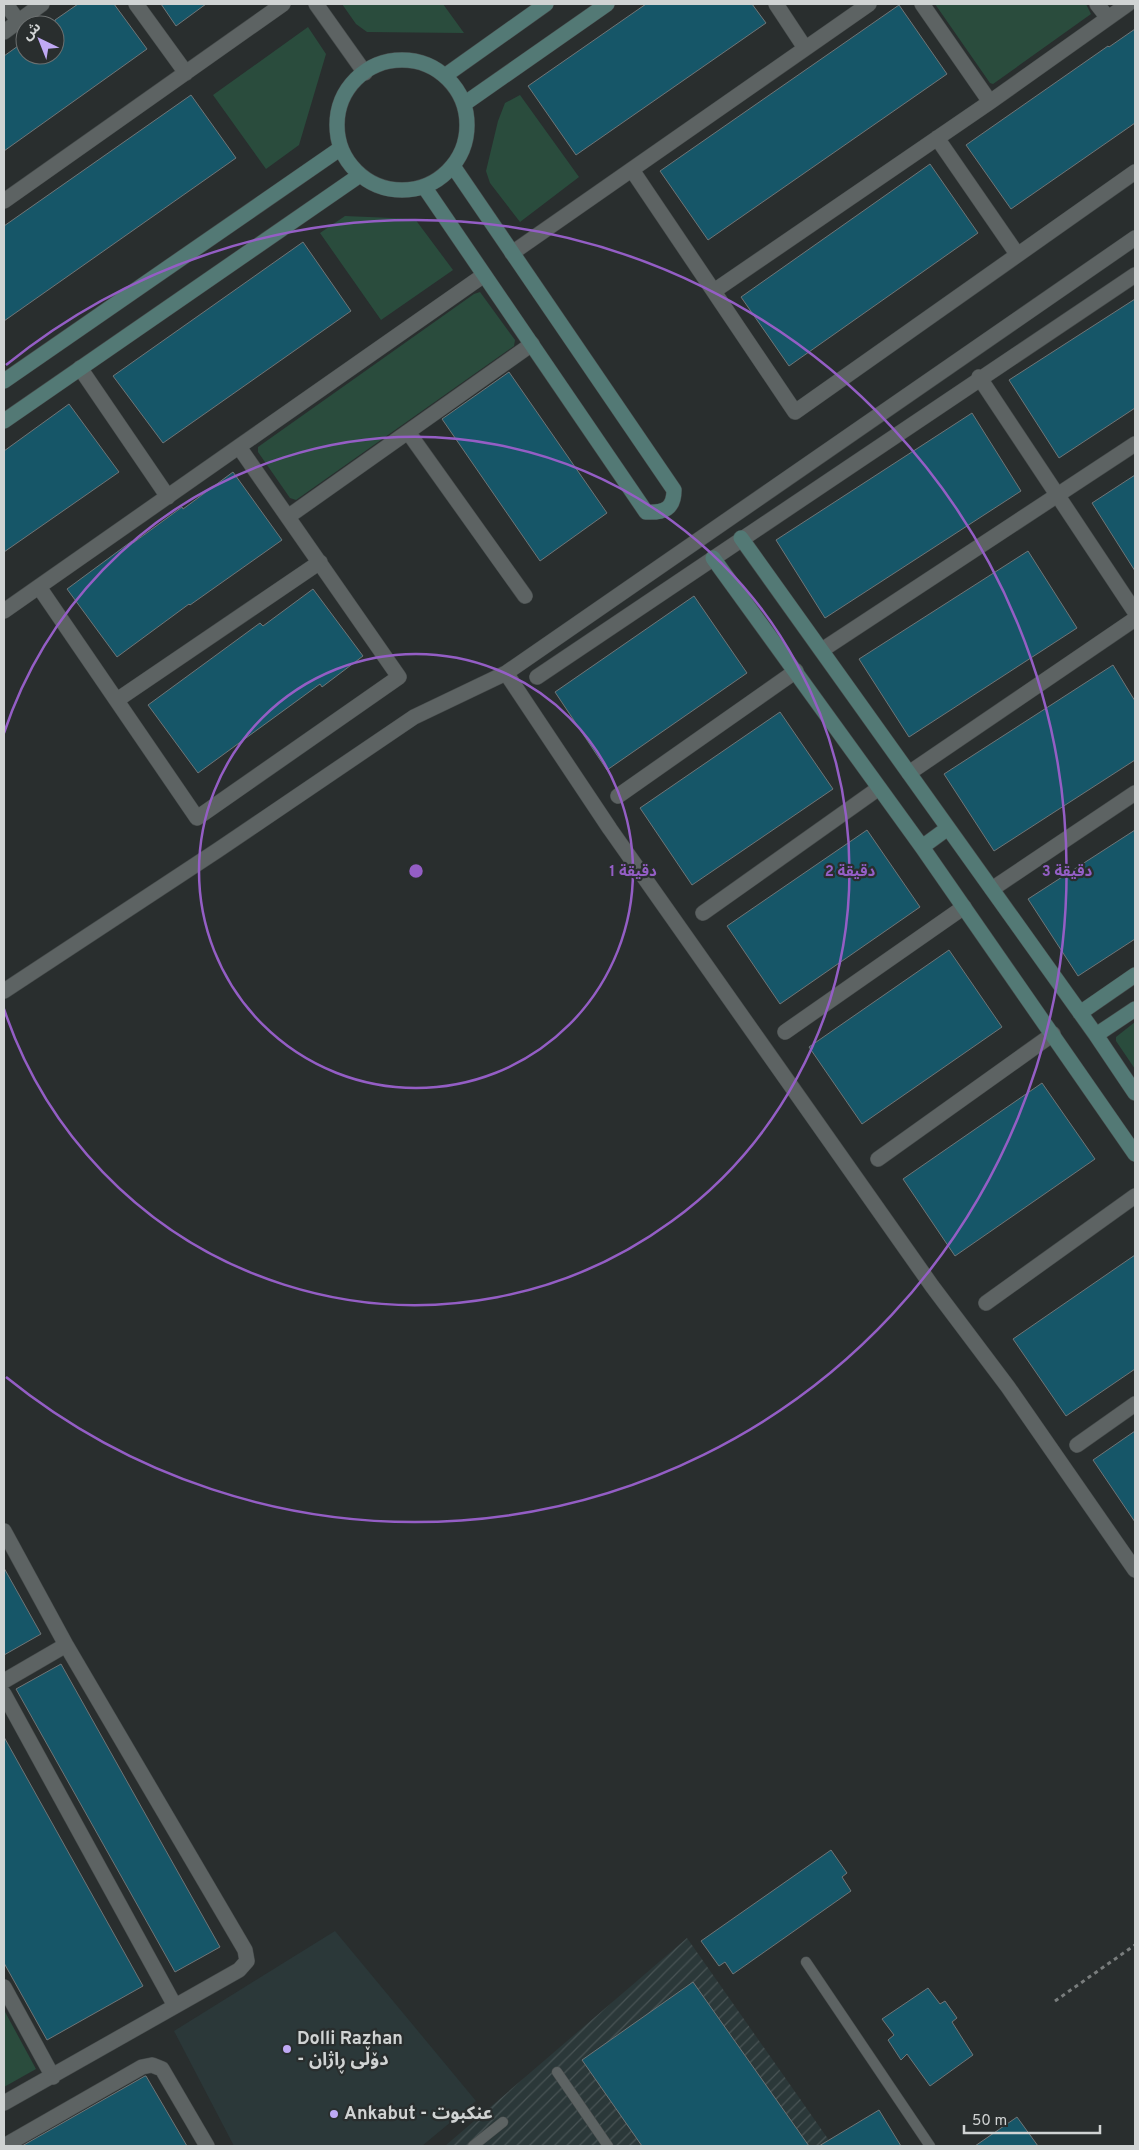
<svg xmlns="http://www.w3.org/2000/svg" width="1139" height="2150" font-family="Overpass,'Noto Sans Arabic',sans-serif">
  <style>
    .built { fill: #2b3839 }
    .industrial { fill: url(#industrial-furrows) }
    .park { fill: #2a4c3d }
    .building { fill: #165668; stroke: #707577 }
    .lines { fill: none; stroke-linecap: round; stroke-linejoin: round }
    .lane-casing { stroke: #464b4b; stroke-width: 11 }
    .street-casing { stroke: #464b4b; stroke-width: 16 }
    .secondary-casing { stroke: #464b4b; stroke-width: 16 }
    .path { stroke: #797d7d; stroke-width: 3; stroke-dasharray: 4 4; stroke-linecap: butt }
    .lane { stroke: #5d6363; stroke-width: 10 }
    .street { stroke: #5d6363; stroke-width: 15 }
    .secondary { stroke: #537975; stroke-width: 15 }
    .ring { fill: none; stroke: #945ec5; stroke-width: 2.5 }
    .poi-dot { fill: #bfa9f4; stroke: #292e2e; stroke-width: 2 }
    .labels { text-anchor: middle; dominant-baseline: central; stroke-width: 4.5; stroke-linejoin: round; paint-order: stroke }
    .poi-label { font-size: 18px; font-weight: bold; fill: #d0d3d3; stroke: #292e2e; text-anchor: start }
    .centre { fill: #945ec5; stroke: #292e2e; stroke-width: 2.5 }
    .ring-label { font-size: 15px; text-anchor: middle; font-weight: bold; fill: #945ec5; stroke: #292e2e; stroke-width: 4.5; stroke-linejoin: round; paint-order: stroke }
  </style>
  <defs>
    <pattern id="industrial-furrows" width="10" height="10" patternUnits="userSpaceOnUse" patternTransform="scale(1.25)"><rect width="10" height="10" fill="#2b3839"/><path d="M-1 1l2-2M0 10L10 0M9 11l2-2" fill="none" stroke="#495455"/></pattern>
  </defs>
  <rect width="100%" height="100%" fill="#292e2e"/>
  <path class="built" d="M335,1931l141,170 -54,45h-188l-60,-115z"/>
  <path class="industrial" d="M687,1938l146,208h-388z"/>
  <path class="park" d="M342,4h101l21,29 -97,-1 -11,-8z
    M935,4h151l5,10 -98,70 -3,-1z
    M308,27l18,27 -27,91 -33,24 -53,-74z
    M520,95l59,82 -59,45 -30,-39 -4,-12 12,-50 7,-18z
    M345,216l70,3 38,51 -72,50 -61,-87z
    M480,292l35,48 -1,6 -218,154 -6,-2 -32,-46v-5l216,-153z
    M1135,1022v47l-19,-28v-4z
    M4,2010l32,59 -32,18z"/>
  <path class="building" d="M78,4h36l33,45 -143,102v-95l21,-15v14h30v-35z
    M161,4h45l-30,22z
    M646,4h106l14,19 -190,132 -48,-69z
    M899,5l48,69 -239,166 -48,-69z
    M1135,29v94l-124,86 -45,-64 142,-99 1,1z
    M191,95l45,63 -232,163v-95z
    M930,164l48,69 -189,133 -48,-69z
    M303,242l48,69 -188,132 -50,-67z
    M1135,299v109l-76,50 -50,-78z
    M509,372l98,141 -67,48 -98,-142z
    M69,404l50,68 -115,80v-101z
    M972,413l49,78 -196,127 -49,-78z
    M233,472l49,68 -92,65 -1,-1 -72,53 -50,-68 65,-48 1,2 49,-36 1,2z
    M1135,475v96l-43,-68z
    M1028,551l49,77 -168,109 -50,-78z
    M313,589l50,67 -41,31 -2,-3 -122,89 -50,-68 112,-82 3,3z
    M694,596l53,77 -140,97 -52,-78z
    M1113,665l22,36v59l-141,91 -50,-77z
    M780,712l53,77 -141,96 -52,-77z
    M867,830l53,77 -140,97 -53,-78z
    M1135,830v109l-57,37 -50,-77z
    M949,950l53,77 -140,97 -53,-77z
    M1042,1083l53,76 -140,97 -52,-77z
    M1135,1255v114l-69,47 -53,-77z
    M1135,1431v91l-42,-62z
    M4,1568l37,66 -37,21z
    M61,1664l159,283 -45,25 -159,-283z
    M4,1737l139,249 -96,54 -43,-77z
    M831,1850l16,23 -5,4 9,14 -118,83 -8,-12 -6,4 -18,-25z
    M693,1982l116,164h-167l-60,-86z
    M928,1988l12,16 5,-3 12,17 -5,4 21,33 -43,31 -23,-32 -6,6 -13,-20 6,-5 -12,-16z
    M146,2076l41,70h-165l123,-70z
    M879,2110l22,36h-82z
    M1017,2117l21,29h-63z"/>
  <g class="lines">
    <g class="lane-casing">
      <path id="lane" d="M806,1962l124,184
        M557,2072l51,74
        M473,2146l30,-24"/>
    </g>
    <g class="street-casing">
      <path id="street" d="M6,4l12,17
        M136,4l50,69
        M316,4l49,69
        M776,4l29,44
        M922,4l68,98
        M1097,4l11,14
        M4,32l38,-28
        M937,138l80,116
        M632,170l163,242 340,-240
        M4,201l279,-197
        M512,253l357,-249
        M714,291l276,-189 138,-98
        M80,368l88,129
        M979,377l156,235
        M408,432l117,164
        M289,516l243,-172
        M39,587l158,231 202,-141 -160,-230
        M4,611l480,-336
        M822,650l313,-206
        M506,673l104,156 322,457 76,101 127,183
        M537,677l598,-402
        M117,700l203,-138
        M909,773l226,-154
        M618,796l178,-125
        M992,889l143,-96
        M703,913l176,-125
        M4,991l214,-141 196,-133 92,-44 629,-435
        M785,1032l179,-125
        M878,1159l175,-125
        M986,1303l149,-107
        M1077,1445l58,-41
        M4,1531l62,114 179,305 2,11 -8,9 -235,133
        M4,1681l62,-36
        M4,1694l171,312
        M4,1987l49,90
        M4,2146l138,-79 10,-2 10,4 45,77"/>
    </g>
    <g class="secondary-casing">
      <path id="secondary" d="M337 125a65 65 0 1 1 130 0a65 65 0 1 1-130 0Z
        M446,75l100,-71
        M464,104l143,-100
        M425,188l221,324c18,1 28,-3 28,-22l-221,-324
        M4,381l337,-233
        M4,421l356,-246
        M741,538l355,497 39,58
        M713,558l209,289 213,307
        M922,847l26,-19
        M1080,1013l55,-38
        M1096,1035l39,-26"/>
    </g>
    <path class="path" d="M1055,2001l80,-56"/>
    <use href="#lane" class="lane"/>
    <use href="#street" class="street"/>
    <use href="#secondary" class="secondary"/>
  </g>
  <g class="ring">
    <circle cx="416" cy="871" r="217"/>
    <path d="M4 733A434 434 0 1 1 4 1009"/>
    <path d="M6 365A651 651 0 1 1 6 1377"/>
  </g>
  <g class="poi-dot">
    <circle cx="287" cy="2049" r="5"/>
    <circle cx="334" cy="2114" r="5"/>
  </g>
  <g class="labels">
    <g class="poi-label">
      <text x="297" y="2039">Dolli Razhan<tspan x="297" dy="21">- دۆڵی ڕاژان</tspan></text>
      <text x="344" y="2114">Ankabut - عنکبوت</text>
    </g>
  </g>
  <circle cx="416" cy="871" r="8" class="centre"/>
  <g class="ring-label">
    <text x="633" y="876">1 دقيقة</text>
    <text x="850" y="876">2 دقيقة</text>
    <text x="1067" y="876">3 دقيقة</text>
  </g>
  <rect width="1139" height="2150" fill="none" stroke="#d0d3d3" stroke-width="10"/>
  <g transform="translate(40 40) rotate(317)"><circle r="24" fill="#292e2e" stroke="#6c7070"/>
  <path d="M0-4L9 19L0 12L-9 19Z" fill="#bfa9f4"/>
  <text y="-8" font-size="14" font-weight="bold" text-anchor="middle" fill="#d0d3d3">ش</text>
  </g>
  <path d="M964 2125v8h136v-8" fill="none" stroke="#d0d3d3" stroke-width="2.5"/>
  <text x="972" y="2125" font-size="15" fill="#d0d3d3" stroke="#292e2e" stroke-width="4" paint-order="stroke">50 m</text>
</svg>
